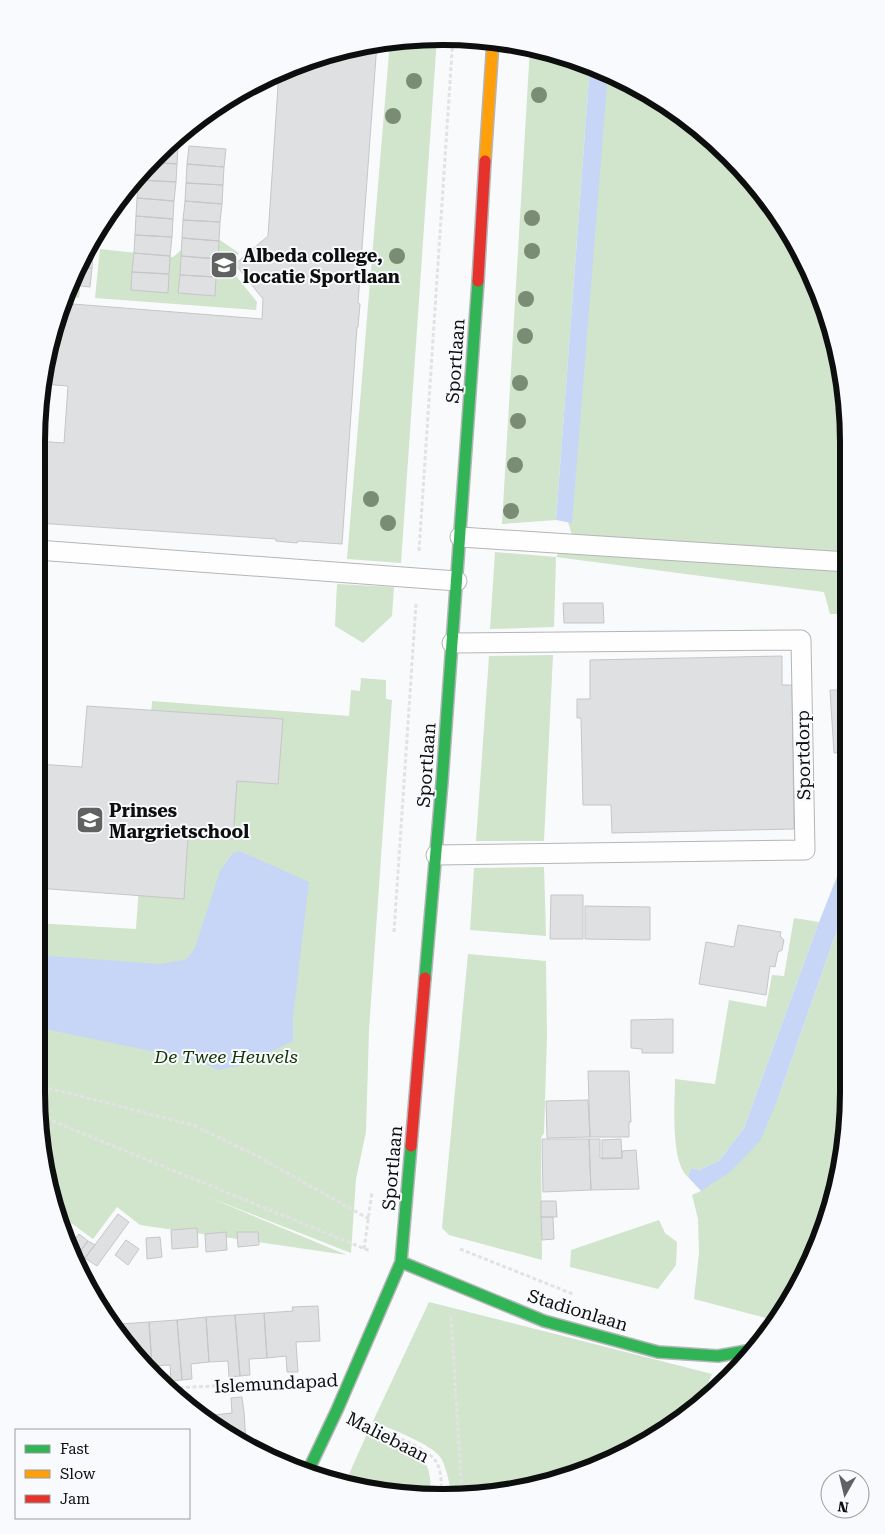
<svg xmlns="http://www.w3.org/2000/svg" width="885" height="1534" font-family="'Roboto Serif',serif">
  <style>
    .green { fill: #d1e4cc }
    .water { fill: #c7d6f6 }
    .building { fill: #dfe0e1; stroke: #c6c6c8 }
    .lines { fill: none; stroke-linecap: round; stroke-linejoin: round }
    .lane-casing { stroke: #b4b5b6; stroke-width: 21 }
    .fast-casing { stroke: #b4b5b6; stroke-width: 14 }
    .slow-casing { stroke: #b4b5b6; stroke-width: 14 }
    .jam-casing { stroke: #b4b5b6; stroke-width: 14 }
    .path { stroke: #e2e2e3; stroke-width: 3; stroke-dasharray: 4 2.5; stroke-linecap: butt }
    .lane { stroke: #fefeff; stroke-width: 19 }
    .fast { stroke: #30b455; stroke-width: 11 }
    .slow { stroke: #ff9f0a; stroke-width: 11 }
    .jam { stroke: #e5322d; stroke-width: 11 }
    .tree { fill: #7a8d74 }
    .labels { text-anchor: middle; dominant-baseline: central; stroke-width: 4; stroke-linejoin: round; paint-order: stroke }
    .poi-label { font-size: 18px; font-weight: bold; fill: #0d0e0e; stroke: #f8fafd; text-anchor: start }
    .street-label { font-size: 18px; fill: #0d0e0e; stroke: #f8fafd }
    .park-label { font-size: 18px; font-style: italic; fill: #123404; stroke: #f8fafd }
    .rim { fill: none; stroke: #0d0e0e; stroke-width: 6 }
  </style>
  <rect width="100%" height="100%" fill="#f9fafc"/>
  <path class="green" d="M437,37l-36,526 -54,-4 43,-518z
    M530,47l60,18 -34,455 -54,4z
    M599,68l69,37 62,50 64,84 33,73 21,104v198h-18l-6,-22 -268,-35 -2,70 -64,2 5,-77 61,5 16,-22 -8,-26z
    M205,230l34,23 -11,13 29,36 -1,8 -161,-12 5,-49 73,8z
    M83,261l-4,37 -14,-1z
    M337,584l57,3 -2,29 -29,27 -28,-17z
    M553,655l-9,186h-68l13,-185z
    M361,678l25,2v19l6,1 -23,330 -3,102 -10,47 -5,74 -143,-56 139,58 -207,-30 -23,-18 -24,32 -37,-27 -20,-121v-168l100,6 16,-228 197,15 2,-26 9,1z
    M544,867l2,69 -76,-6 4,-62z
    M794,918l25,4 -75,206 -25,33 -20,9 -8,-2 -3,9c-18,-15 -13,-75 -13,-98l40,5 14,-84 37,7 6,-32 12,1z
    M838,927l10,4v187l-18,87 -57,115 -79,-21 5,-46 -1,-34 -6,-24 9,-4 76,-90z
    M468,954l78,7 1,76 -3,96 -3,5 1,122 -93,-25 -7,-7z
    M659,1220l6,13 12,9 -1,23 -18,24 -88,-22 1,-17z
    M429,1302l283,72 -13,30 -70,43 -69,29 -91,21 -17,-2c-3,-12 -5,-26 -11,-37 -9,-14 -51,-29 -68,-37z
    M367,1434l55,25c9,9 8,22 9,34l-87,-8z"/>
  <path class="water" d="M590,65l18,8 -36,450 -16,-3z
    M240,851l69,31 -16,135v24l-53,25 -22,4 -19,-9 -163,-34v-72l125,9 26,-5 8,-11 25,-77 13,-18z
    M848,857v48l-10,22 -61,174 -17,40 -30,31 -29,19 -13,-14 3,-9 8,2 20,-9 25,-33 75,-206 19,-48z"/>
  <path class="building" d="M377,43l-19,260 2,1 -2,23h-1l-15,217 -44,-3 -1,2 -21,-2v-2l-239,-16v-82l27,2 4,-57 -25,-2 15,-72 4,-8 12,1 -1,-1 189,15 1,-20 -28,-35 33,-28 11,-165 8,-4 76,-23z
    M168,145h10l-1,19 -27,-2z
    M189,146l37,3 -2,18 -37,-3z
    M150,162l27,2 -1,18 -37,-2v-5z
    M187,164l37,3 -1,18 -37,-2z
    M139,180l37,2 -2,19 -37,-3z
    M186,183l37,2 -1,19 -37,-3z
    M137,198l37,3 -1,18 -37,-3z
    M185,201l37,3 -2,18 -37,-2z
    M136,216l37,3 -1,18 -37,-2z
    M183,220l37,2 -1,19 -37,-3z
    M135,235l37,2 -2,19 -36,-3z
    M182,238l37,3 -1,18 -37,-3z
    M94,239l-1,11h-5z
    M88,250h5l-1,18h-12z
    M134,253l36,3 -1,18 -37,-2z
    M181,256l37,3 -2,18 -36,-2z
    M80,268h12l-2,19 -19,-2z
    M132,272l37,2 -1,19 -37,-3z
    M180,275l36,2 -1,19 -37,-3z
    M563,603h40l1,20h-40z
    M782,656v29h10l2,144 -182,4 -1,-28h-28l-2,-87h-4v-19h13v-39z
    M830,690h13l5,4v58l-14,1z
    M87,706l196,13 -5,65 -41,-3 -4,58 -45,-3 -4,63 -147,-11 1,-124 44,3z
    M551,895h32v44h-33z
    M585,906l65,1v33l-65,-1z
    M738,925l43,7 -1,4 4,4 -2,10 -4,2 -3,15 -5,-1 -4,29 -67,-11 7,-42 28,5z
    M673,1019v34h-31v-4l-11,-1v-28z
    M588,1071h41l2,51h-2v15h-39z
    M588,1100l2,37 -43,1 -1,-37z
    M542,1139h47l2,51 -48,2z
    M589,1139h11v19h22v-7l14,-1 3,39 -48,1z
    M621,1139l1,19 -20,1v-19z
    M541,1201h15l1,16h-16z
    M118,1214l11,8 -32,44 -12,-8z
    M541,1217h12l1,22 -12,1z
    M60,1221l8,6 -4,7 -6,-11z
    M197,1228l1,19 -26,2 -1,-19z
    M226,1232l1,18 -21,2 -1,-18z
    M237,1232h21l1,13 -21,2z
    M79,1234l9,7 -11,14 -7,-10z
    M160,1237l2,20 -15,2 -1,-21z
    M126,1240l13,9 -11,16 -13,-10z
    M88,1241l7,4 -10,13 -6,-5z
    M318,1306l2,35 -24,1 2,30h-11l-1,-16 -19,2 -3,-45 29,-2 -1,-4z
    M264,1313l3,45 -18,1 1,16 -10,1 -5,-61z
    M235,1315l5,61 -11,1 -1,-16 -19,1 -3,-45z
    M206,1317l3,45 -18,2 1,15 -10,1 -5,-60z
    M177,1320l5,60 -11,1 -1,-16 -18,1 -3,-44z
    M149,1322l3,44 -2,1 -29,-28 -1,-15z
    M120,1324l1,15 -8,-14z
    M242,1397l2,15 2,30 -32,-15v-12l18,-2 -1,-15z
    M194,1400l1,9 -9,-8z
    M202,1415h12v12z"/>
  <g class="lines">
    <g class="lane-casing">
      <path id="lane" d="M460,537l388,25
        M37,550l420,31
        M436,855l369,-5 -4,-210 -349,3"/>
    </g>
    <g class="fast-casing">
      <path id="fast" d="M425,978l17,-196 36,-501
        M401,1262l143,59 114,31 60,4 34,-6
        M308,1471l29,-61 64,-148 10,-116"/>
    </g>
    <g class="slow-casing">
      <path id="slow" d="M485,161l8,-120"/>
    </g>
    <g class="jam-casing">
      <path id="jam" d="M478,281l7,-120
        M411,1146l14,-168"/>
    </g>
    <path class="path" d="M419,551l34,-514
      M394,932l22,-328
      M36,1085l157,40 64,31 112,63
      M40,1116l330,135
      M364,1249l8,-57
      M460,1249l113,45
      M451,1317l11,179
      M173,1388l142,-7
      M365,1424c17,7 59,22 70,36 7,9 6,24 7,34"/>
    <use href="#lane" class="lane"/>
    <use href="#fast" class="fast"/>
    <use href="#slow" class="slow"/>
    <use href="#jam" class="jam"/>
  </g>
  <g class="tree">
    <circle cx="414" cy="81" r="8"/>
    <circle cx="539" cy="95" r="8"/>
    <circle cx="393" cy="116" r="8"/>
    <circle cx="532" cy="218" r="8"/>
    <circle cx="532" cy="251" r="8"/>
    <circle cx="397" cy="256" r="8"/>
    <circle cx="526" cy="299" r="8"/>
    <circle cx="525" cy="336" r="8"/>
    <circle cx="520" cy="383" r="8"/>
    <circle cx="518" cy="421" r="8"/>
    <circle cx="515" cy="465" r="8"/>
    <circle cx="371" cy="499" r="8"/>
    <circle cx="511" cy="511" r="8"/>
    <circle cx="388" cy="523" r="8"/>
  </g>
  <defs>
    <g id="university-square" transform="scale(1.4375)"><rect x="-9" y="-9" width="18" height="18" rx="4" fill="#606161" stroke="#f8fafd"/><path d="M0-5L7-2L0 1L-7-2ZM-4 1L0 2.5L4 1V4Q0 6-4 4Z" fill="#fff"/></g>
    <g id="school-square" transform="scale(1.4375)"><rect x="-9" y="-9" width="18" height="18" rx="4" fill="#606161" stroke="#f8fafd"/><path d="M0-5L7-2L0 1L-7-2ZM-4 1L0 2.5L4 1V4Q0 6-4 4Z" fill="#fff"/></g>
  </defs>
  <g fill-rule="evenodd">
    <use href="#university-square" x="224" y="265"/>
    <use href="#school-square" x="90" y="820"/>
  </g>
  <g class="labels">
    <g class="poi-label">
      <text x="243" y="255">Albeda college,<tspan x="243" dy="21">locatie Sportlaan</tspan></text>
      <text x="109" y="810">Prinses<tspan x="109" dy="21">Margrietschool</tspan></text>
    </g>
    <g class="street-label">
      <text transform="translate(455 361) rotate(-86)">Sportlaan</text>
      <text transform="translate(803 755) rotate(-91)">Sportdorp</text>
      <text transform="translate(426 765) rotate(-86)">Sportlaan</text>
      <text transform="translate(392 1168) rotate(-85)">Sportlaan</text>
      <text transform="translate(578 1310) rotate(17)">Stadionlaan</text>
      <text transform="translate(276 1383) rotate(-3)">Islemundapad</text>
      <text transform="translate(388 1437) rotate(27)">Maliebaan</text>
    </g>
    <g class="park-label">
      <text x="226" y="1056">De Twee Heuvels</text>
    </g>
  </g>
  <path d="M0 0H885V1534H0ZM442 45H443A397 397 0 0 1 840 442V1092A397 397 0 0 1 443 1489H442A397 397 0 0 1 45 1092V442A397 397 0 0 1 442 45Z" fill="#f8fafd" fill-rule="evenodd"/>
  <path class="rim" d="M442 45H443A397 397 0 0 1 840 442V1092A397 397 0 0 1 443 1489H442A397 397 0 0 1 45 1092V442A397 397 0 0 1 442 45Z"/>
  <rect x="15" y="1429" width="175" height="90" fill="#f8fafd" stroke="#9a9c9d"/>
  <rect x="25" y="1445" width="25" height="8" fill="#30b455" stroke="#9a9c9d"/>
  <text x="60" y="1454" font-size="15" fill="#0d0e0e">Fast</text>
  <rect x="25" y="1470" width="25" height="8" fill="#ff9f0a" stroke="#9a9c9d"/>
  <text x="60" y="1479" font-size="15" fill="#0d0e0e">Slow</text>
  <rect x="25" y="1495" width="25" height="8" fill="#e5322d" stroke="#9a9c9d"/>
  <text x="60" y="1504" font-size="15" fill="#0d0e0e">Jam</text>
  <g transform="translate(845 1494) rotate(188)"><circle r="24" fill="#f8fafd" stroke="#9a9c9d"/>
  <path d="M0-4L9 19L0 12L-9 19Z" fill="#606161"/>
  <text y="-8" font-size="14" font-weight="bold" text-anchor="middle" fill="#0d0e0e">N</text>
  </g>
</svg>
